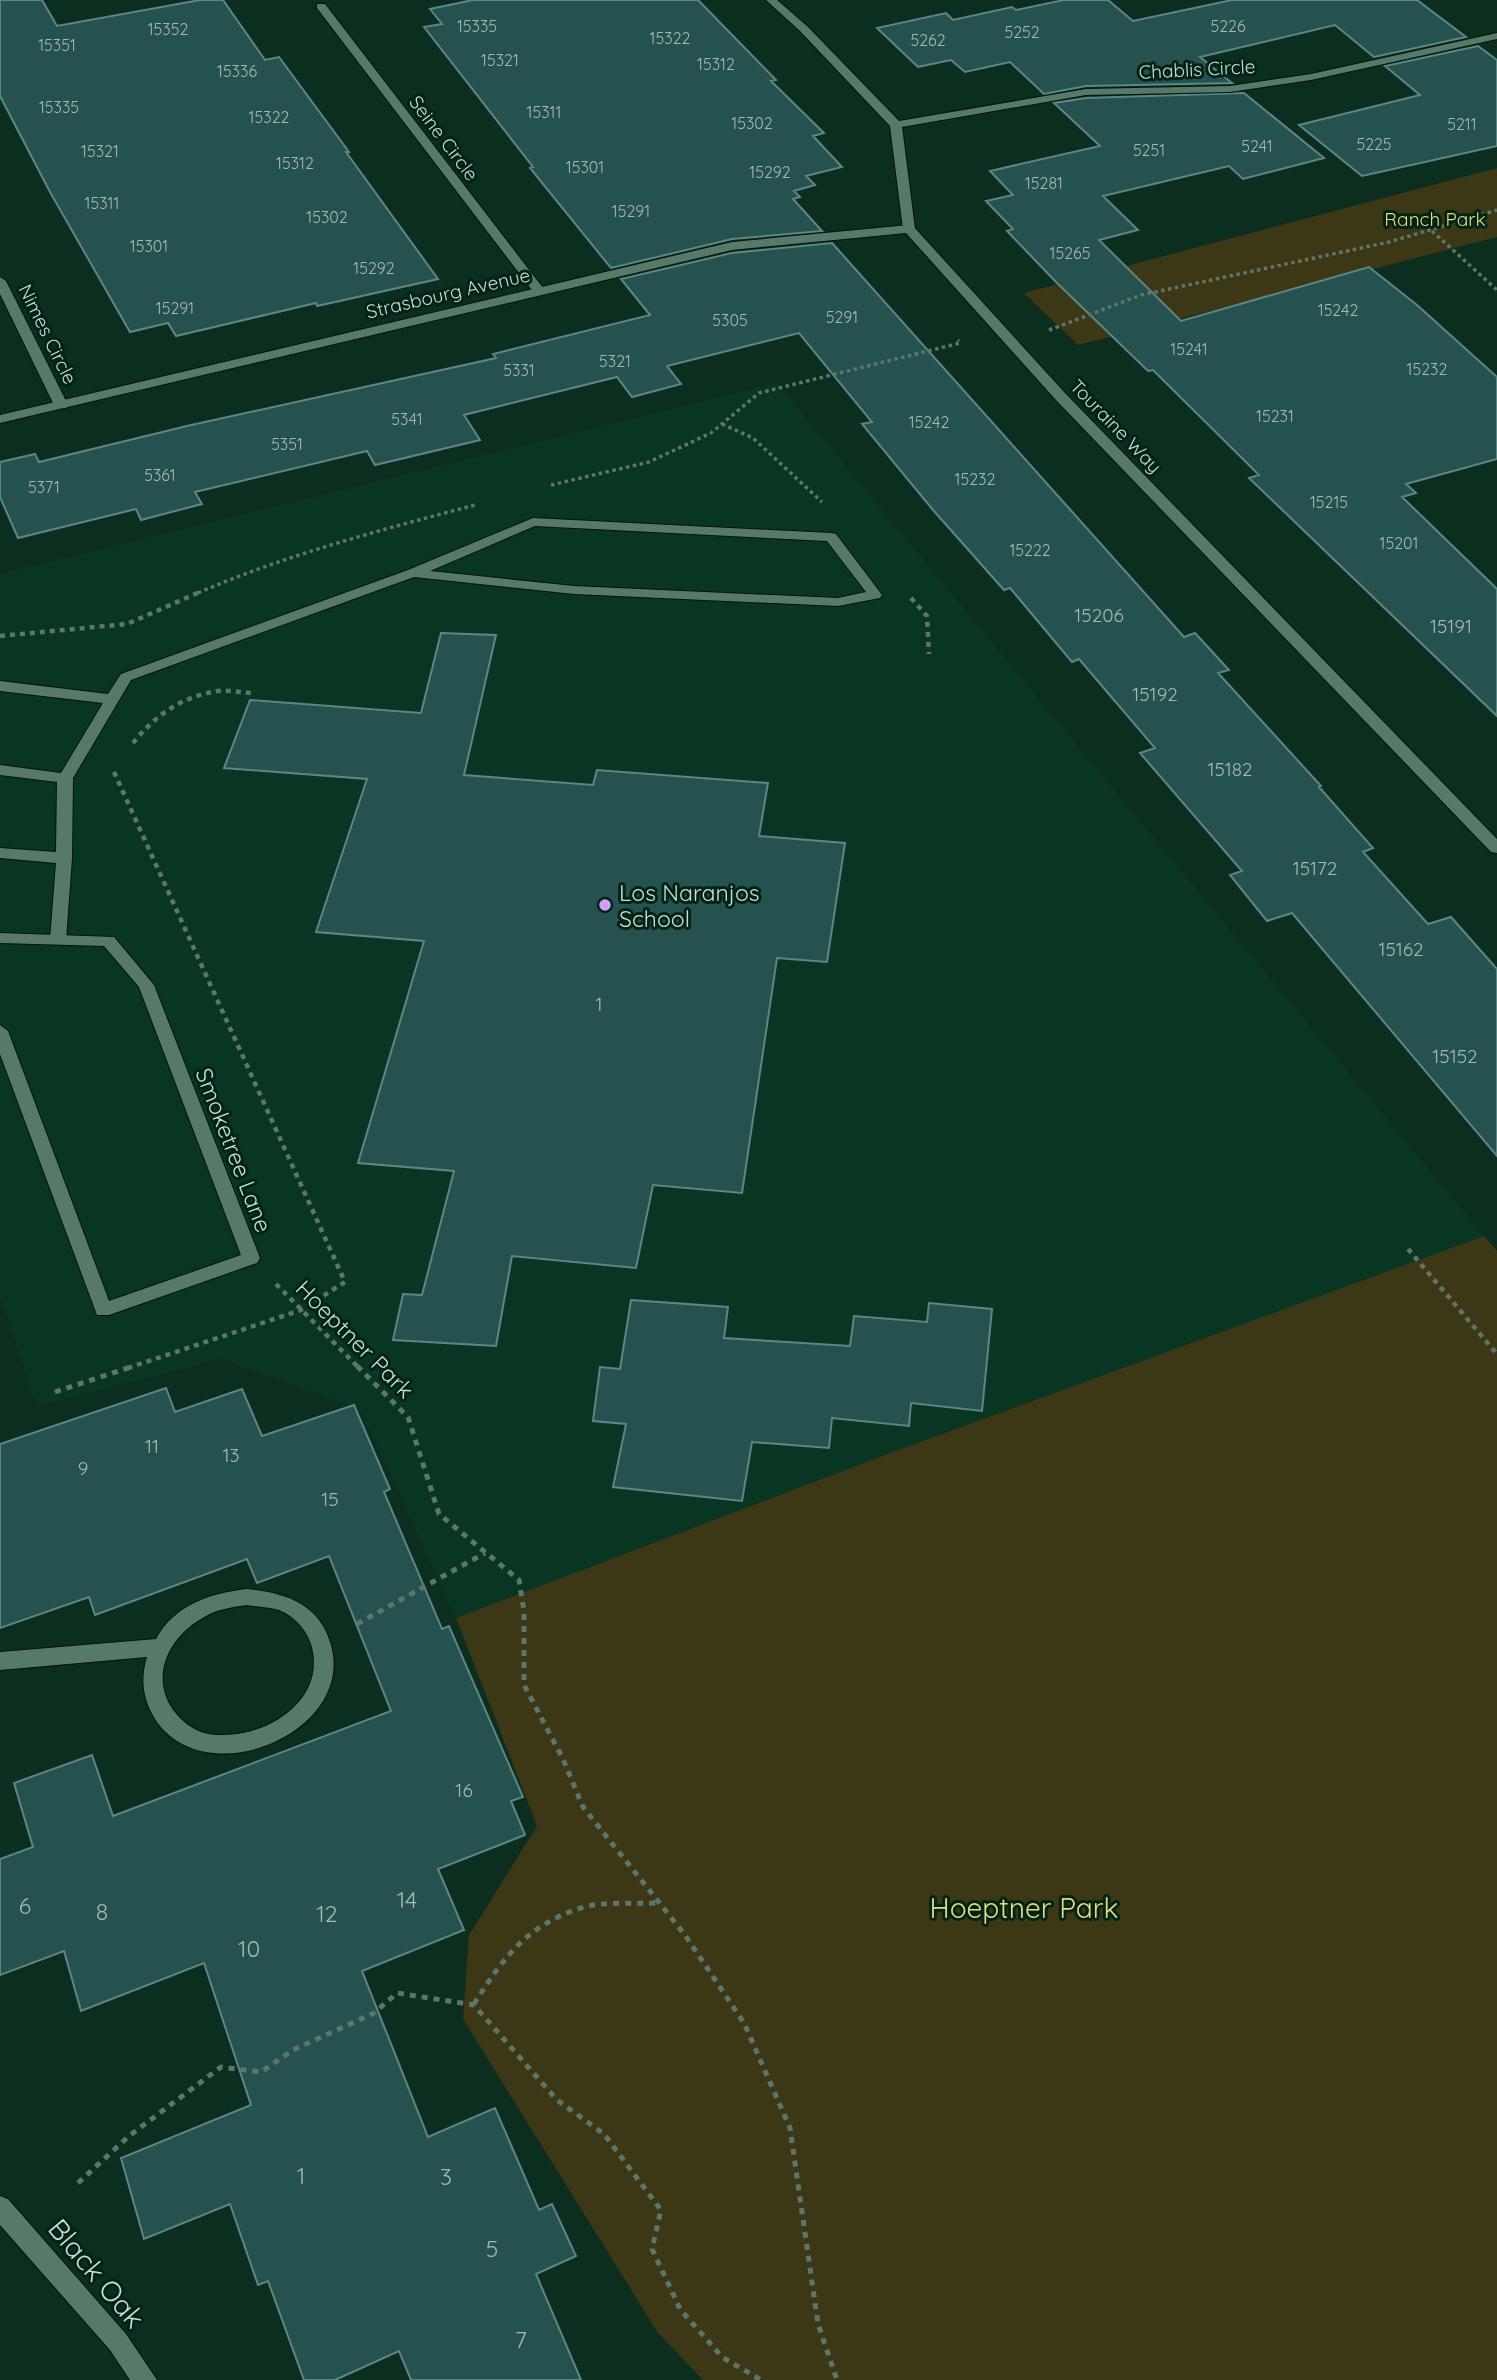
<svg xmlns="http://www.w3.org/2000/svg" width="1497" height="2380" font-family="Quicksand,sans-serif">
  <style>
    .built { fill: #093623 }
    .green { fill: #3c3715 }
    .building { fill: #25514f; stroke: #5b8784; stroke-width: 2 }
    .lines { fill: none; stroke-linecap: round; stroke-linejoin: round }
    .lane-casing { stroke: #00150a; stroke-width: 2 }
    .street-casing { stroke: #00150a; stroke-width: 2 }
    .secondary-casing { stroke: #00150a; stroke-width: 2 }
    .path-far2 { stroke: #5c776a; stroke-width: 3.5; stroke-dasharray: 3.5 3.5; stroke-linecap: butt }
    .path-far1 { stroke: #5c776a; stroke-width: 4.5; stroke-dasharray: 5 5; stroke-linecap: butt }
    .path { stroke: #5c776a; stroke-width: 5; stroke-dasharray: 6 6; stroke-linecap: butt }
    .lane { fill: #577967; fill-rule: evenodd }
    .street { fill: #577967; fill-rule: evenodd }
    .secondary { fill: #577967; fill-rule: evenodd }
    .poi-dot { fill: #d49cfc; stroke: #022416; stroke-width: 2.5 }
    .labels { text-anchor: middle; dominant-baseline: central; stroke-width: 6; stroke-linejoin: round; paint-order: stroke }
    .far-number-label { font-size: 16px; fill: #a2bbb2 }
    .far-street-label { font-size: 19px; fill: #cbded3; stroke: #022416 }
    .far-park-label { font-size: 19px; fill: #e7da81; stroke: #022416 }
    .number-label { font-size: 19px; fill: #a2bbb2 }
    .poi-label { font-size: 23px; fill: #cbded3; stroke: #022416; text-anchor: start }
    .street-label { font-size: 23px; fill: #cbded3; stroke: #022416 }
    .near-number-label { font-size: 23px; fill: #a2bbb2 }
    .near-park-label { font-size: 28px; fill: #e7da81; stroke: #022416 }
    .near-street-label { font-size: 28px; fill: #cbded3; stroke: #022416 }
  </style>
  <rect width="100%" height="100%" fill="#0c2e1f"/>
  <path class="built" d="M777,383l707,853 -586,214 -442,168 -96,-209 -140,-50 -183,47 -37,-110v-722z"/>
  <path class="green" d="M1497,168v69l-419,108 -54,-52z
    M1484,1236l13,15v1129h-794l-45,-47 -195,-314 6,-84 68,-109 -81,-208 442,-168z"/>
  <path class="building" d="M0,0h42l15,26 143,-26h23l42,60 14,-3 70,95h-3l92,127 -121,27 -1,-3 -140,33 -8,-13 -38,9 -80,-140 -50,-96z
    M473,0h225l78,80 -5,1 53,52 -11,3 29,31 -36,9 9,9 -21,6 6,6 -7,2 29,32 -90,8 -121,29 -81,-100 3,-1 -109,-140 18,-3 -12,-15z
    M1064,0h44l25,21 99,-21h185l49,37 -92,20 -39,-32 -135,32 32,26 -146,3 -42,8 -34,-32 -45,10 -14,-12 -33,7 -41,-39 69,-15 7,7 59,-13 4,3z
    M1478,46l19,14v86l-135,30 -63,-51 121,-30 -35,-29z
    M1244,93l80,65 -81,21 -14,-13 -126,30 35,34 -39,10 82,81 188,-54 48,38 80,72v82l-91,25 10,9 -14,4 95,92v127l-248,-238 10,-3 -106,-105 -5,1 -92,-89 -49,-51 6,-2 -27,-28 27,-6 -23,-24 110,-25 -46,-43 32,-5z
    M832,243l352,394 11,-4 34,37 -11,3 103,113 -2,1 54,61 -10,4 65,72 23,-7 46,52v187l-205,-243 -25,8 -37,-46 12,-4 -102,-118 15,-5 -76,-89 -7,3 -62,-74 -6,2 -71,-80 -71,-86 10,-2 -73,-89 -132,33 14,18 -49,13 -15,-20 -153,38 16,25 -105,25 -8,-14 -172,41 7,12 -61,16 -5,-11 -118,29 -18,-41v-35l35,-8 4,8 152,-37 305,-67 -3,-4 157,-39 -29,-36 111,-26z
    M441,633l55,2 -32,140 129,10 4,-15 171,13 -9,53 86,7 -18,119 -50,-4 -35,235 -89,-8 -17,83 -124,-12 -16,90 -103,-6 10,-46 19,1 32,-124 -96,-8 66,-222 -108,-9 51,-153 -143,-11 26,-68 171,13z
    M631,1300l97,7 -4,31 126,8 4,-30 73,6 2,-19 63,6 -10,102 -71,-8 -2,23 -77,-8 -3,30 -77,-6 -10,59 -129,-14 13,-63 -33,-3 7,-54 20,2z
    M166,1388l9,24 67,-23 20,47 92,-31 36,84 -6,3 58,137 7,-3 74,171 -12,4 14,34 -87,34 26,61 -102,41 66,166 67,-29 44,102 13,-6 24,52 -40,18 45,106h-170l-12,-29 -64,29h-31l-36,-99 -10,4 -28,-81 -86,35 -23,-81 130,-53 -47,-142 -123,48 -17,-60 -64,24v-116l33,-12 -19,-64 78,-28 21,61 278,-105 -62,-155 -72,27 -10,-24 -152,56 -6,-18 -89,31v-184z"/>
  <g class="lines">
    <g class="lane-casing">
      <path id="lane" d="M533,518l298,15 5,1 46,61 -2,3 -42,8 -264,-12 -160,-17 -283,103 -58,98 -1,80 -6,82 -2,4h-12l-2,-4 6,-77 -56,-5v-10l56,4 1,-70 -57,-7v-10l61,8 42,-70 -103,-12v-10l108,13 13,-20 287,-104zM535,526l292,15 39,51 -28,6 -264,-12 -144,-15z"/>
    </g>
    <g class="street-casing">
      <path id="street" d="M766,0h11l31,27 91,94 187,-32 144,-3 81,-12 186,-41v6l-186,41 -81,12 -144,3 -184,32 13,102 -6,4 -6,-4 -13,-103 -90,-95z
        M317,4h8l218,284v6h-8l-218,-286z
        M0,277l6,4 62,124 -2,3h-10l-2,-3 -54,-111z
        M0,933l114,4 40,48 106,273 -3,5 -148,52h-12l-97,-261v-29l8,6 101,270 132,-46 -102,-268 -35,-41 -104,-3z
        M247,1589c37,4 71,14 83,53 29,88 -121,153 -173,80 -14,-21 -17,-41 -10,-65l-147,13v-18l156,-13c18,-34 55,-46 91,-50zM247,1605c10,2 22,2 32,5 15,6 27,19 32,34 15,48 -30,84 -74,90 -15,2 -33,2 -46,-7 -47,-33 -31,-87 15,-111 12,-7 27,-9 41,-11z
        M0,2196l8,3 118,135 31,46h-27l-20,-30 -110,-125z"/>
    </g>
    <g class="secondary-casing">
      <path id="secondary" d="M909,225l4,1 152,167 432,446v14l-6,-1 -436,-453 -149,-166 -174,17 -732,173v-8l732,-173z"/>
    </g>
    <path class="path-far2" d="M1432,231l65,59
      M1049,330l92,-35 248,-53 108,-32
      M722,424l31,14 69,64
      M551,485l98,-23 62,-29 48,-40 201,-50 -2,-3
      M198,593c90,-39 183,-63 277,-88"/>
    <path class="path-far1" d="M911,598l16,18 2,38
      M0,636l127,-12 75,-33
      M133,743c21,-26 45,-44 79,-51 11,-3 27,0 39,1
      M114,772l231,510 -44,28 -173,58
      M1408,1249l89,105
      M276,1284l83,84"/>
    <path class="path" d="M357,1366l51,51 31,97 80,66 5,31v74l39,74 20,48 102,128 59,88 46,105 28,196 19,56
      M55,1392l79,-26
      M357,1624l128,-71
      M474,2004c29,-46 53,-79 107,-96 20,-7 55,-4 77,-5
      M78,2183l51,-47 92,-69 40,5 32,-22 81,-37 23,-20 77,12 83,95 47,34 57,76 -9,39 28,60 42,48 39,23"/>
    <use href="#lane" class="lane"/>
    <use href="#street" class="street"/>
    <use href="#secondary" class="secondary"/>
  </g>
  <circle class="poi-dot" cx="605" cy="905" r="7"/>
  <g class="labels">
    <g class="far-number-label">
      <text x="477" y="26">15335</text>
      <text x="1228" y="26">5226</text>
      <text x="168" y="29">15352</text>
      <text x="1022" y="32">5252</text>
      <text x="670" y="38">15322</text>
      <text x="928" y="40">5262</text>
      <text x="57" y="45">15351</text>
      <text x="500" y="60">15321</text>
      <text x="716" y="64">15312</text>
      <text x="237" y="71">15336</text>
      <text x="59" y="107">15335</text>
      <text x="544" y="112">15311</text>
      <text x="269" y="117">15322</text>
      <text x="752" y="123">15302</text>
      <text x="1462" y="124">5211</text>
      <text x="1374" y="144">5225</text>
      <text x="1257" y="146">5241</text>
      <text x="1149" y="150">5251</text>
      <text x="100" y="151">15321</text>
      <text x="295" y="163">15312</text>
      <text x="585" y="167">15301</text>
      <text x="770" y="172">15292</text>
      <text x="1044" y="183">15281</text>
      <text x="102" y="203">15311</text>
      <text x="631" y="211">15291</text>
      <text x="327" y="217">15302</text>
      <text x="149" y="246">15301</text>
      <text x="1070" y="253">15265</text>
      <text x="374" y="268">15292</text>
      <text x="175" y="308">15291</text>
      <text x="1338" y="310">15242</text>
      <text x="842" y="317">5291</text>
      <text x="730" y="320">5305</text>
      <text x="1189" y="349">15241</text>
      <text x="615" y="361">5321</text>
      <text x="1427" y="369">15232</text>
      <text x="519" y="370">5331</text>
      <text x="1275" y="416">15231</text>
      <text x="407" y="419">5341</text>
      <text x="929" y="422">15242</text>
      <text x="287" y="444">5351</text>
      <text x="160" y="475">5361</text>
      <text x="975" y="479">15232</text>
      <text x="44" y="487">5371</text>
      <text x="1329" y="502">15215</text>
      <text x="1399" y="543">15201</text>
      <text x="1030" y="550">15222</text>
    </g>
    <g class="far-street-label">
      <text transform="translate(1197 69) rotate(-3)">Chablis Circle</text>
      <text transform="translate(444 138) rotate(53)">Seine Circle</text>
      <text transform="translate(448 293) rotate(-13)">Strasbourg Avenue</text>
      <text transform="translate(48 334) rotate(64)">Nimes Circle</text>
      <text transform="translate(1116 426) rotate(46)">Touraine Way</text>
    </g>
    <g class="far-park-label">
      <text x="1435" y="219">Ranch Park</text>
    </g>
    <g class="number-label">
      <text x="1099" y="615">15206</text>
      <text x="1451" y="626">15191</text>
      <text x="1155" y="694">15192</text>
      <text x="1230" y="769">15182</text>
      <text x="1315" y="868">15172</text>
      <text x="1401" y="949">15162</text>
      <text x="599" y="1004">1</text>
      <text x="1455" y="1056">15152</text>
      <text x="152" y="1446">11</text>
      <text x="231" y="1455">13</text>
      <text x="83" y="1468">9</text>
      <text x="330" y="1499">15</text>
      <text x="464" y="1790">16</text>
    </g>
    <g class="poi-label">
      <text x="619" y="892">Los Naranjos<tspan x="619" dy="26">School</tspan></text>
    </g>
    <g class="street-label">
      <text transform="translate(234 1150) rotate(69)">Smoketree Lane</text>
      <text transform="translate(355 1339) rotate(45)">Hoeptner Park</text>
    </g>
    <g class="near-number-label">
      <text x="407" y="1899">14</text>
      <text x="25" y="1905">6</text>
      <text x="102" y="1911">8</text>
      <text x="327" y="1913">12</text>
      <text x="249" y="1948">10</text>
      <text x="301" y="2175">1</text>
      <text x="446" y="2176">3</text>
      <text x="492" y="2248">5</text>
      <text x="521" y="2339">7</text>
    </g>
    <g class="near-park-label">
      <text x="1024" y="1907">Hoeptner Park</text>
    </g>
    <g class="near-street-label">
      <text transform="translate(97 2273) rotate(50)">Black Oak</text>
    </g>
  </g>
</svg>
